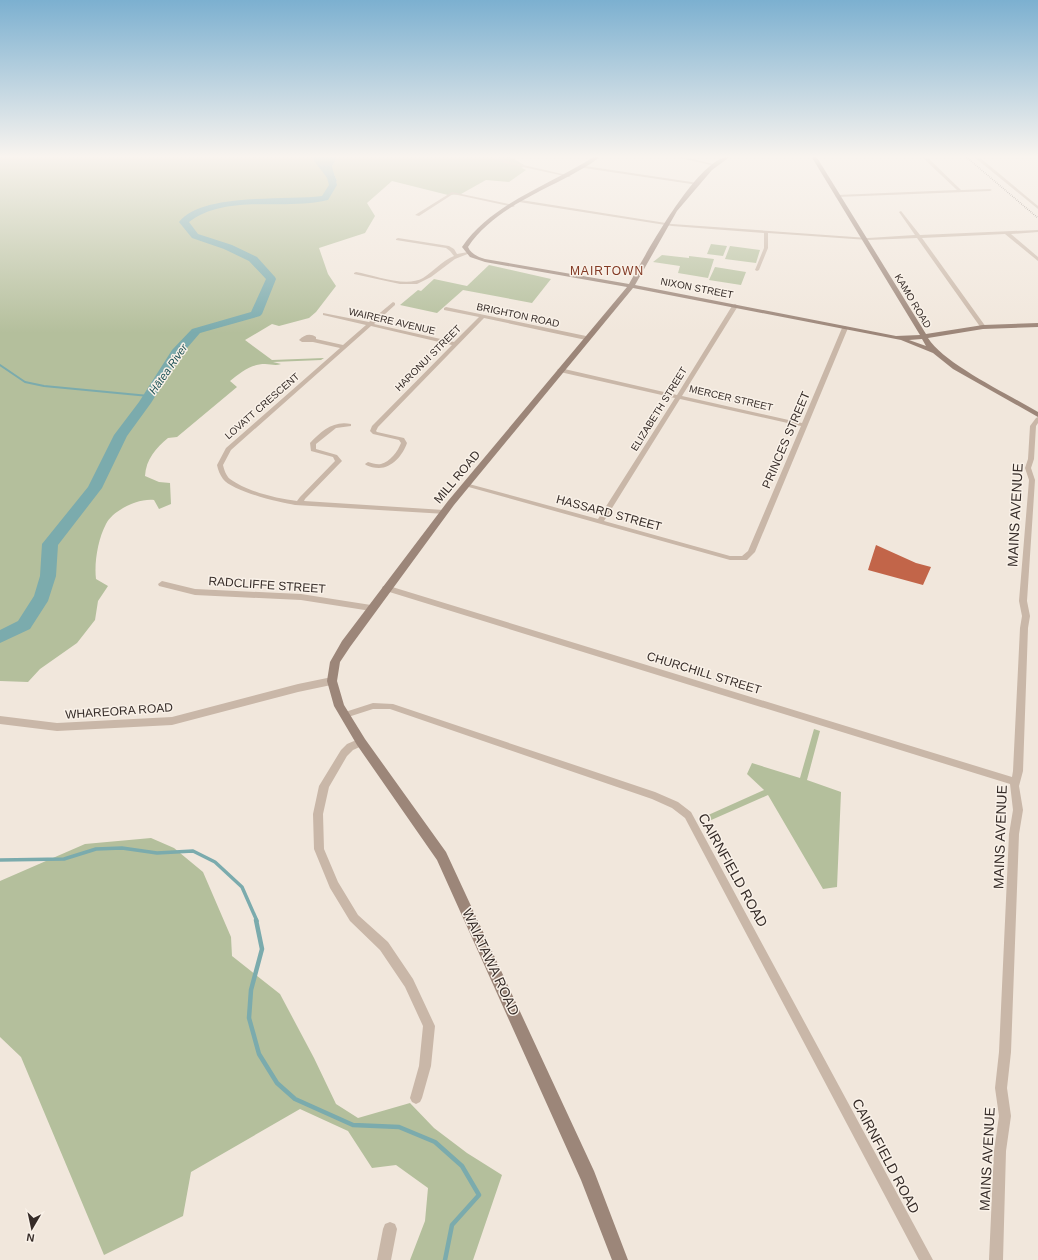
<svg xmlns="http://www.w3.org/2000/svg" width="1038" height="1260" font-family="Arial,sans-serif">
  <style>
    .green { fill: #b4bf9c }
    .water { fill: #7babad }
    .lines { fill: none; stroke-linecap: round; stroke-linejoin: round }
    .stream-far2 { stroke: #7babad; stroke-width: 2 }
    .stream-far1 { stroke: #7babad; stroke-width: 3.5 }
    .stream { stroke: #7babad; stroke-width: 4.5 }
    .river { fill: #7babad; fill-rule: evenodd }
    .building { fill: #c26549 }
    .minor { fill: #c9b7a8; fill-rule: evenodd }
    .tertiary { fill: #c9b7a8; fill-rule: evenodd }
    .secondary { fill: #9c8679; fill-rule: evenodd }
    .rail { stroke: #362c28; stroke-width: 1.5; stroke-dasharray: 0.5 1.5; stroke-linecap: butt }
    .labels { text-anchor: middle; dominant-baseline: central; stroke-width: 3; stroke-linejoin: round; paint-order: stroke }
    .far-street-label { font-size: 10px; fill: #362c28; stroke: #f9f1e8 }
    .far-water-label { font-size: 11px; font-style: italic; fill: #1f5256; stroke: #f9f1e8 }
    .far-quarter-label { font-size: 12px; letter-spacing: 1px; fill: #823924; stroke: #f9f1e8 }
    .street-label { font-size: 12px; fill: #362c28; stroke: #f9f1e8 }
    .near-street-label { font-size: 14px; fill: #362c28; stroke: #f9f1e8 }
  </style>
  <rect width="100%" height="100%" fill="#f1e7dc"/>
  <path class="green" d="M0,156h313l1,5 23,20 -6,-13 7,-12h171l15,9 -2,3 4,2 -17,12 -23,-2 -25,14 -13,1 -56,-14 -25,22 8,13 -10,17 -46,15 9,26 8,12 -20,26 -7,6 -30,8 -7,-2 -27,16 27,20 52,-2 -3,2 -48,2 8,2c-6,2 -10,0 -16,0 -14,0 -24,8 -35,17l7,6 -60,50 -9,1c-12,10 -22,21 -23,38l14,6 11,1 1,21 -12,5 -5,-9c-15,-2 -41,10 -48,24 -8,15 -12,39 -10,55l12,7 -10,15 -3,19 -18,23 -37,26 -12,13 -28,-1z
    M711,244l16,2 -4,10 -16,-2z
    M730,246l30,4 -4,13 -31,-4z
    M662,255l27,3v-2l25,3 -6,19 -30,-5 2,-7 -27,-4z
    M489,265l62,14 -19,24 -69,-13 -26,23 -37,-8 18,-15 3,1 13,-12 33,7z
    M715,267l31,5 -5,13 -32,-5z
    M814,729l6,2 -13,49 34,12 -4,95 -14,2 -55,-94 -59,26 -3,-5 58,-26 -17,-16 5,-11 48,15z
    M151,838l23,10 29,24 28,65 1,19 48,38 34,64 22,46 22,14 52,-15 24,25 33,25 35,22 -29,85h-63l15,-39 3,-33 -32,-23 -24,3 -24,-37 -48,-22 -109,63 -8,44 -79,39 -83,-198 -21,-20v-156l85,-37z"/>
  <path class="water" d="M313,156h25l-7,12 6,13 -5,3 -18,-23z"/>
  <g class="lines">
    <path class="stream-far2" d="M0,365l25,17 19,4 105,10"/>
    <path class="stream-far1" d="M0,860l64,-1 32,-10 26,-1 35,5 36,-2 22,11 27,25 15,34"/>
    <path class="stream" d="M256,920l6,29 -11,41 -2,28 10,36 18,29 18,16 58,26 46,2 36,15 27,24 17,29 -27,30 -7,35"/>
    <path class="river" d="M321,156h8l8,29 -9,15c-44,11 -101,-7 -139,22l9,12 34,11 25,12 18,20 1,2 -14,35 -2,2 -60,17 -19,22 -30,48 -24,33 -25,52 -44,57 -2,31 -8,25 -18,28 -30,14v-13l18,-9 16,-25 6,-20 2,-32 46,-57 26,-52 25,-33 33,-52 20,-21 59,-17 15,-33 -17,-18 -25,-12 -32,-11 -13,-16c24,-30 107,-21 143,-26l7,-11z"/>
  </g>
  <path class="building" d="M876,545l40,18 15,4 -8,18 -55,-15z"/>
  <g class="lines">
    <path class="minor" d="M491,156h6l9,5 65,15 -2,1 -65,-14z
      M672,156h8l37,9 -2,1z
      M921,156h5l35,34 29,-1 2,1 -2,1 -153,6 -2,-1 2,-1 120,-5z
      M973,156h5l60,50v3z
      M585,166l113,17 2,1 -2,1 -114,-17z
      M452,192l61,13 2,1 -2,1 -60,-13 -34,22 -4,-1z
      M521,200l151,24 196,14 47,-3 -16,-23 2,-1 19,24 118,-5v2l-27,2 27,23v4l-33,-27 -83,4 64,89 -3,2 -2,-1 -64,-90 -49,2 -100,-7v15l-9,22 -2,1 -2,-1 9,-22v-15l-92,-7 -153,-24v-2z
      M398,238l51,8 5,3 3,5 11,-2 2,1 -15,6 -24,18 -14,7h-17l-46,-10v-1l2,-1c18,3 50,16 67,6 11,-7 19,-17 31,-22l-4,-5 -4,-3 -50,-8v-1z
      M393,302l2,1v2l-21,19 80,18 25,-25 -35,-7v-2l2,-1 140,29 3,2 -3,2 -102,-22 -106,109 -2,4 1,1 27,6 3,5c-4,12 -15,25 -28,25 -5,0 -9,-1 -13,-3l-1,-1 3,-2c4,1 9,3 13,2 9,-2 17,-13 20,-21l-2,-3 -26,-6 -3,-3 2,-5 80,-81 -81,-19 -140,124 -8,15c1,4 3,11 7,14 16,12 47,20 67,22l3,-4 35,-36 -2,-4 -22,-6 -1,-8c11,-12 24,-23 41,-19v2l-15,2 -20,16v5l21,6 5,6 -37,38 -1,2 140,9h2l1,2 -1,2 -151,-9c-15,-2 -63,-14 -72,-26 -3,-4 -5,-9 -6,-14l9,-17 114,-100 -27,-6h-11l-3,-2c5,-5 11,-7 17,-3v2l27,6 23,-20 -43,-10v-2l46,9z
      M735,304l3,2 -56,90 120,27 40,-95 3,-2 3,2 -93,224 -8,8h-17l-265,-74 -1,-1 1,-1h4l129,35 77,-121 -115,-26 -3,-2 3,-2 117,27 55,-89zM680,399l121,27 -53,125 -6,5h-12l-126,-35z
      M1038,417v6l-2,3 -2,33 -3,9 4,12 -8,121 3,15 -2,12 -5,143 -4,15 4,24 -4,24 -8,218 -4,36 4,28 -5,35 -3,109h-14l5,-109 5,-35 -4,-28 4,-36 10,-218 4,-24 -3,-26 -627,-194 -1,-2 1,-2h6l623,191 1,-6 7,-143 2,-12 -3,-15 10,-121 -4,-12 3,-9 2,-33 6,-8z
      M162,581l33,8 106,5 70,11 4,3 -4,3 -70,-11 -106,-5 -36,-9 -1,-2z
      M373,703l20,1 262,88 23,10 13,10 242,448h-14l-234,-442 -13,-10 -20,-9 -262,-90h-17l-28,9 -3,-1 -1,-2 1,-2z
      M361,738l3,1 1,3 -1,3 -11,5 -6,6 -18,31 -6,27 1,35 14,33 20,33 30,27 25,37 22,47 -4,40 -9,32 -2,4 -4,2 -4,-2 -2,-4 9,-32 4,-40 -18,-39 -25,-37 -30,-29 -20,-33 -16,-39 -1,-35 6,-28 22,-36 6,-6z
      M390,1222l5,2 2,5 -6,31h-14l6,-31 2,-5z"/>
    <path class="tertiary" d="M332,677l4,1 1,3 -1,3 -38,8 -126,33 -115,6 -57,-7v-8l57,7 115,-6 126,-33z"/>
    <path class="secondary" d="M595,156h6c-8,7 -19,13 -28,18 -37,20 -81,37 -105,73 3,7 10,10 17,12l144,25c16,-28 69,-128 102,-128l-19,14 -35,41 -42,74 261,51 24,-1 -109,-179h5l110,178 57,-9 55,-2v4l-55,2 -55,9c16,26 82,57 110,74v5l-85,-48 -20,-16 -32,-13 -268,-52 -179,217 -104,142 -10,15 -3,19 7,24 21,34 81,113 148,319 34,89h-16l-31,-80 -144,-320 -80,-115 -23,-39 -7,-25 3,-19 12,-21 106,-140 179,-214 -142,-25 -15,-5 -8,-10c31,-45 89,-62 133,-91zM922,339l4,7 -17,-6z"/>
    <path class="rail" d="M965,156l73,62"/>
  </g>
  <linearGradient id="sky" x2="0" y2="1"><stop stop-color="#7cb0d0"/><stop offset="0.47" stop-color="#f9f4ef"/><stop offset="1" stop-color="#f9f4ef" stop-opacity="0"/></linearGradient>
  <rect width="1038" height="333" fill="url(#sky)"/>
  <g class="labels">
    <g class="far-street-label">
      <text transform="translate(697 288) rotate(11)">NIXON STREET</text>
      <text transform="translate(913 301) rotate(59)">KAMO ROAD</text>
      <text transform="translate(518 315) rotate(12)">BRIGHTON ROAD</text>
      <text transform="translate(392 321) rotate(13)">WAIRERE AVENUE</text>
      <text transform="translate(428 358) rotate(-45)">HARONUI STREET</text>
      <text transform="translate(731 398) rotate(13)">MERCER STREET</text>
      <text transform="translate(262 406) rotate(-41)">LOVATT CRESCENT</text>
      <text transform="translate(659 409) rotate(-58)">ELIZABETH STREET</text>
    </g>
    <g class="far-water-label">
      <text transform="translate(168 369) rotate(-55)">Hātea River</text>
    </g>
    <g class="far-quarter-label">
      <text x="607" y="271">MAIRTOWN</text>
    </g>
    <g class="street-label">
      <text transform="translate(786 440) rotate(-67)">PRINCES STREET</text>
      <text transform="translate(457 477) rotate(-50)">MILL ROAD</text>
      <text transform="translate(609 513) rotate(15)">HASSARD STREET</text>
      <text transform="translate(267 585) rotate(4)">RADCLIFFE STREET</text>
      <text transform="translate(704 673) rotate(17)">CHURCHILL STREET</text>
      <text transform="translate(119 711) rotate(-4)">WHAREORA ROAD</text>
    </g>
    <g class="near-street-label">
      <text transform="translate(1015 515) rotate(-87)">MAINS AVENUE</text>
      <text transform="translate(1000 837) rotate(-88)">MAINS AVENUE</text>
      <text transform="translate(733 870) rotate(61)">CAIRNFIELD ROAD</text>
      <text transform="translate(491 962) rotate(65)">WAIATAWA ROAD</text>
      <text transform="translate(886 1156) rotate(62)">CAIRNFIELD ROAD</text>
      <text transform="translate(987 1159) rotate(-87)">MAINS AVENUE</text>
    </g>
  </g>
  <g transform="translate(32 1228) rotate(189)" stroke="#f9f1e8" stroke-width="3" paint-order="stroke">
  <path d="M0-3L7 15L0 10L-7 15Z" fill="#362c28"/>
  <text y="-6" font-size="11" font-weight="bold" text-anchor="middle" fill="#362c28">N</text>
  </g>
</svg>
